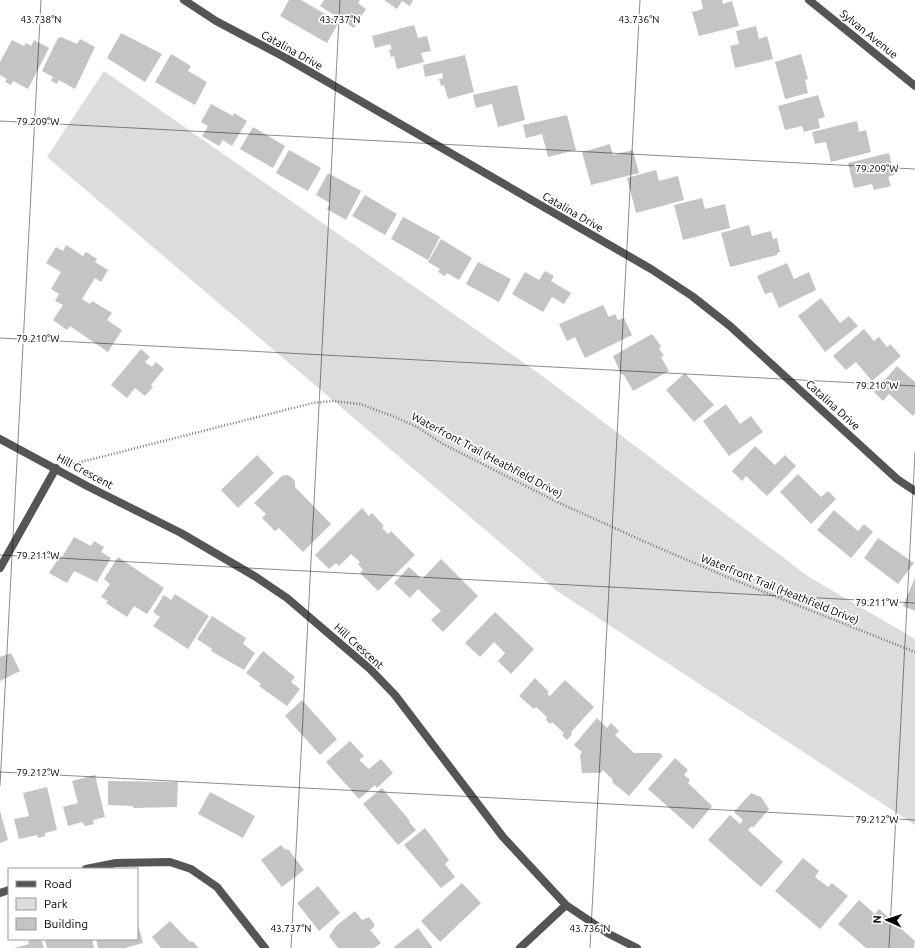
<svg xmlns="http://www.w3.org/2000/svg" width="915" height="948" font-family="Ubuntu,sans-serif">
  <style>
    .green { fill: #dcdcdc }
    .building { fill: #c4c4c4 }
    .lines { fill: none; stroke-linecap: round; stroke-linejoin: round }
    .path { stroke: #777; stroke-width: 2.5; stroke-dasharray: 1 2; stroke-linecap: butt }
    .minor { stroke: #555; stroke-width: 8 }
    .ticks { fill: none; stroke: #000; stroke-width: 1; stroke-opacity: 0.45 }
    .labels { text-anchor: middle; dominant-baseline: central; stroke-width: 3.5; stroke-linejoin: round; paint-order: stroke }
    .street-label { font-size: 11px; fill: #000; stroke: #fff }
    .ticks-label { font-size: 10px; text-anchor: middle; fill: #000; stroke: #fff; stroke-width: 3.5; stroke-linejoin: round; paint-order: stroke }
  </style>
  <rect width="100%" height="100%" fill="#fff"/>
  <path class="green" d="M104,71l433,301 272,205 106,62v186l-358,-234 -510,-434z"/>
  <path class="building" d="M289,0h12l38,22 -12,21 -47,-27z
    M324,0h36l-2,3 8,6 -12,19 -34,-22z
    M384,0h29l-3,6 -8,-5 -5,8z
    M701,0h21l1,4 9,-3 7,25 -40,10 -7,-24 11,-3z
    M414,25l4,13 9,-2 4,15 -10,2 3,9 -27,7 -3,-13 -3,1 -2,-7 3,-1 -2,-5 -15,4 -3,-12z
    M756,26l3,13 8,-3 6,23 -38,9 -5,-22 9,-2 -3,-13z
    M121,33l41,21 -17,28 -38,-24z
    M61,37l16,7 3,-5 15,8 -20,42 -16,-9 -2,4 -6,-3 2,-4 -11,-6 16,-33z
    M12,40l12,6 2,-3 5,3 3,-6 15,8 -21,41 -15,-8 -2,4 -6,-3 2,-3 -7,-4v-13z
    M171,54l20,12 -3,5 19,11 -12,23 -40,-23z
    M801,54l7,25 -3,1 3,13 -23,6 -10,-37z
    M465,55l9,37 -26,7 -4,-14 -3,1 -2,-7 4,-1 -1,-5 -17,4 -2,-12z
    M517,85l8,35 -27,7 -6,-23 -16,4 -3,-13z
    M818,95l7,22 -7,2 2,9 -16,4 -2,-6 -17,4 -7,-24z
    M211,104l22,12 1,-3 13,8 -15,25 -9,-6 -4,6 -17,-10 6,-10 -7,-4z
    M567,115l9,35 -28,7 -6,-23 -16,4 -3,-13z
    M857,121l2,11 7,-2 5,22 -40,10 -5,-20 -11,2 -3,-12z
    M253,127l32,19 -12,22 -33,-19z
    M610,144l3,11 20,-5 6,23 -48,12 -9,-33z
    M289,150l32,18 -13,23 -32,-18z
    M889,153l5,22 -6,2 3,9 -17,4 -2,-6 -18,4 -6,-25z
    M656,170l3,11 19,-5 6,24 -48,13 -9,-35z
    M328,173l33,18 -15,29 -19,-11 3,-6 -14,-8z
    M365,195l32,19 -12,21 -33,-19z
    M702,198l3,11 20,-5 5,24 -47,12 -9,-35z
    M403,217l37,20 -12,23 -37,-21z
    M749,225l3,11 19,-5 2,8 4,-1 3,14 -3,1v2l-47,12 -9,-34z
    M441,239l31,19 -13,22 -12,-7 -2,3 -7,-4 2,-3 -12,-7z
    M66,245l17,11 3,-4 11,7 -2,3 13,8 -7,12 -6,-4 -13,21 8,5 2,-3 20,12 -5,7 15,10 -14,22 -38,-26 -3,4 -14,-10 10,-15 -8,-4 4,-7 -8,-5 10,-17 -15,-9 10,-16 7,4z
    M478,262l33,17 -12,23 -33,-18z
    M787,263l7,16 15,-7 7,18 -37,18 -7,-16 -7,2 -8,-18z
    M545,271l9,5 -3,5 20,12 -7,11 -12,-7 -9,15 -31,-18 13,-22 14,8z
    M821,298l19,25 9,-7 9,10 -33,26 -27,-36z
    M603,305l6,12 6,-3 3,6 6,-2 8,17 -47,23 -10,-21 -8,4 -8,-17z
    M864,329l10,12 5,-4 8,10 3,-3 11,12 -29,25 -16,-19 -10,8 -13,-14z
    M652,334l9,12 -2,2 5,8 -3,1 8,14 -36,20 -9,-16 -3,-1 -8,-18z
    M141,349l9,8 -5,5 7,5 4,-5 8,7 -13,16 2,2 -8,9 -10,-8 -8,10 -16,-13z
    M897,366l18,16v31l-2,3 -24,-22 -6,7 -9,-9z
    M685,373l29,32 -20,17 -28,-32z
    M726,404l14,20 11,-8 12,16 -34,24 -26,-35z
    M755,446l20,19 10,-10 11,11 -29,30 -21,-20 -4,5 -10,-10z
    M257,455l17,18 -36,35 -17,-18z
    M798,474l23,23 7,-6 8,8 -25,25 -31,-32z
    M286,475l4,1 5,5v6l36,37 -28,28 -24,-24 -4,3 -13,-13 4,-4 -12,-11 28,-27z
    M362,508l7,8 3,-3 12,13 -2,2 6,6 3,-3 24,24 -37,36 -18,-18 3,-3 -5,-6 2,-2 -9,-8 -12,12 -3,-3 -7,6 -14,-14z
    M834,510l24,21 6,-7 9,8 -22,26 -34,-28z
    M74,537l17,9 3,-5 10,6 -3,5 10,6 -14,24 -23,-11 -7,12 -18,-10 11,-17 2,1z
    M878,538l36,25 -16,21 -34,-26z
    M118,557l46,31 -17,26 -13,-8 -7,11 -21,-14 2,-2 -7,-4 9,-13 -6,-5z
    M441,559l37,37 -35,36 -12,-12 10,-9 -23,-22 -8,9 -16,-15 15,-16 13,12z
    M915,578v33l-12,-5z
    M175,594l34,22 -21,33 -35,-23 7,-9 -7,-5 11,-17 7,5z
    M495,612l39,37 -23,25 -13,-13 7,-8 -11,-11 -14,15 -15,-14z
    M212,616l34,22 -3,6 12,9 -11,17 -33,-19 1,-2 -15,-10z
    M263,651l32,26 -4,5 9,7 -13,17 -28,-20 2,-2 -15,-11z
    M11,653l9,18 -20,10v-24z
    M535,678l14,14 -2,1 3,3 15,-16 29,27 -23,25 1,2 -5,6 -5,-5 2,-2 -12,-11 -2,2 -4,-4 1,-3 -11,-10 -2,2 -15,-13z
    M302,700l35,39 -17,16 -35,-39z
    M597,718l10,10 4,-5 8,8 -4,4 19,18h26l3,3 -34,40 -17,-14 1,-2 -10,-10 -2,3h-19l-2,-18 2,-3 -8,-7z
    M350,741l14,15 -5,4 10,9 12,-10 12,14 -16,15 -2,-3 -16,14 -33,-37z
    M675,758l13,12 -4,5 6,5 -2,3 24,23 -19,23 -45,-40z
    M95,775l10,42 -12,3 1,4 -9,2 -3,-4 -14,4 -5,-19 15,-4 -6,-22z
    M108,781l70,1 -1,25 -44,1v-2l-25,-1z
    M47,787l10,43 -12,3v3l-7,2 -1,-3 -18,4 -5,-20 15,-3 -6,-23z
    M382,788l28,33 -1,1 7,8 -18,15 -35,-41z
    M210,792l45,24 -12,22 -45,-24z
    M751,793l10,4 8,12 -16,19 -1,-2 -4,4 35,32 -22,25 -53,-47 22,-25 10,9 3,-4 -9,-8z
    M0,811l8,29 -8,3z
    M425,828l24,32 -4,4 10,13 -14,11 -37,-43z
    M281,845l5,5 2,-1 16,21 -22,17 -21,-27z
    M803,858l16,13 -4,6 13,10 4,-4 16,13 -28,33 -45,-38z
    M462,883l19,20 -41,39 -19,-21z
    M318,886l22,27 -21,18 -22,-28z
    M859,900l16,14 4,-5 36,32 -1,7h-48l-28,-24z
    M355,911l7,9 7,-3 5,7v3l-4,3 11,13 -7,5h-36l-9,-12 7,-10z
    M137,921l6,22 -18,5h-27l-2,-9h41z
    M170,921l20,21 2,-1 7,7h-38l-9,-11z
    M418,928l15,20h-40z
    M36,939h5l3,9h-30l15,-4 -1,-3z
    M51,939h41l2,9h-47l-2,-7z"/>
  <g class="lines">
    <path class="path" d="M73,464l240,-61 20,-2 27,3 35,13 22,10 26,17 110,56 90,41 91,39 181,72"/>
    <path class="minor" d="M184,0l32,21 70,37 365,211 41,27 38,30 167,153 18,12
      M809,0l106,86
      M0,439l87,47 94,47 75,44 31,21 83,71 25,26 108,142 63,68 43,29 28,14
      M0,568l56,-100
      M86,869l30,-6 54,-1 21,7 26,18 48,61
      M0,893l9,-3
      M520,948l46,-43"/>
  </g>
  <path class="ticks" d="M0,121l915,48M0,338l915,48M0,555l915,48M0,772l915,48M0,786l41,-786M291,948l49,-948M590,948l50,-948M889,948l26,-496"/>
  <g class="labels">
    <g class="street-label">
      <text transform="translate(869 34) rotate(39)">Sylvan Avenue</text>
      <text transform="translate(292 50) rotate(29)">Catalina Drive</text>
      <text transform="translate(573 212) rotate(30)">Catalina Drive</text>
      <text transform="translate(833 405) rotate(42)">Catalina Drive</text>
      <text transform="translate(487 455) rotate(28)">Waterfront Trail (Heathfield Drive)</text>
      <text transform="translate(85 471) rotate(28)">Hill Crescent</text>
      <text transform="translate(780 589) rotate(22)">Waterfront Trail (Heathfield Drive)</text>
      <text transform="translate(359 646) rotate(42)">Hill Crescent</text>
    </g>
  </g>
  <g class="ticks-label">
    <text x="340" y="23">43.737°N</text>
    <text x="639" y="23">43.736°N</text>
    <text x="41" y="23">43.738°N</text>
    <text x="38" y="125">79.209°W</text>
    <text x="877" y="172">79.209°W</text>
    <text x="38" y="342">79.210°W</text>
    <text x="877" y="389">79.210°W</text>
    <text x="38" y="559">79.211°W</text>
    <text x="877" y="606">79.211°W</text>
    <text x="38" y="776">79.212°W</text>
    <text x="877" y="823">79.212°W</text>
    <text x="291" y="932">43.737°N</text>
    <text x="590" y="932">43.736°N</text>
  </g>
  <rect x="8" y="868" width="130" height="72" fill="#ffffff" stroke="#999999"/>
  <rect x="16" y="881" width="20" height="6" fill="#555555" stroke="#999999"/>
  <text x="44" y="888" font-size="12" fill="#000000">Road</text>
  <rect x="16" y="898" width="20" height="12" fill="#dcdcdc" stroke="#999999"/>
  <text x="44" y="908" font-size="12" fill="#000000">Park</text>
  <rect x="16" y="918" width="20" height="12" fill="#c4c4c4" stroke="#999999"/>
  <text x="44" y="928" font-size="12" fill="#000000">Building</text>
  <g transform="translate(887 920) rotate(273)" stroke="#ffffff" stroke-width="3" paint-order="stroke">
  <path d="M0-3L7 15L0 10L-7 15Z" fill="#000000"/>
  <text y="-6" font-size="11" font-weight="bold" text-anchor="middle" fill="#000000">N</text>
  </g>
</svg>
